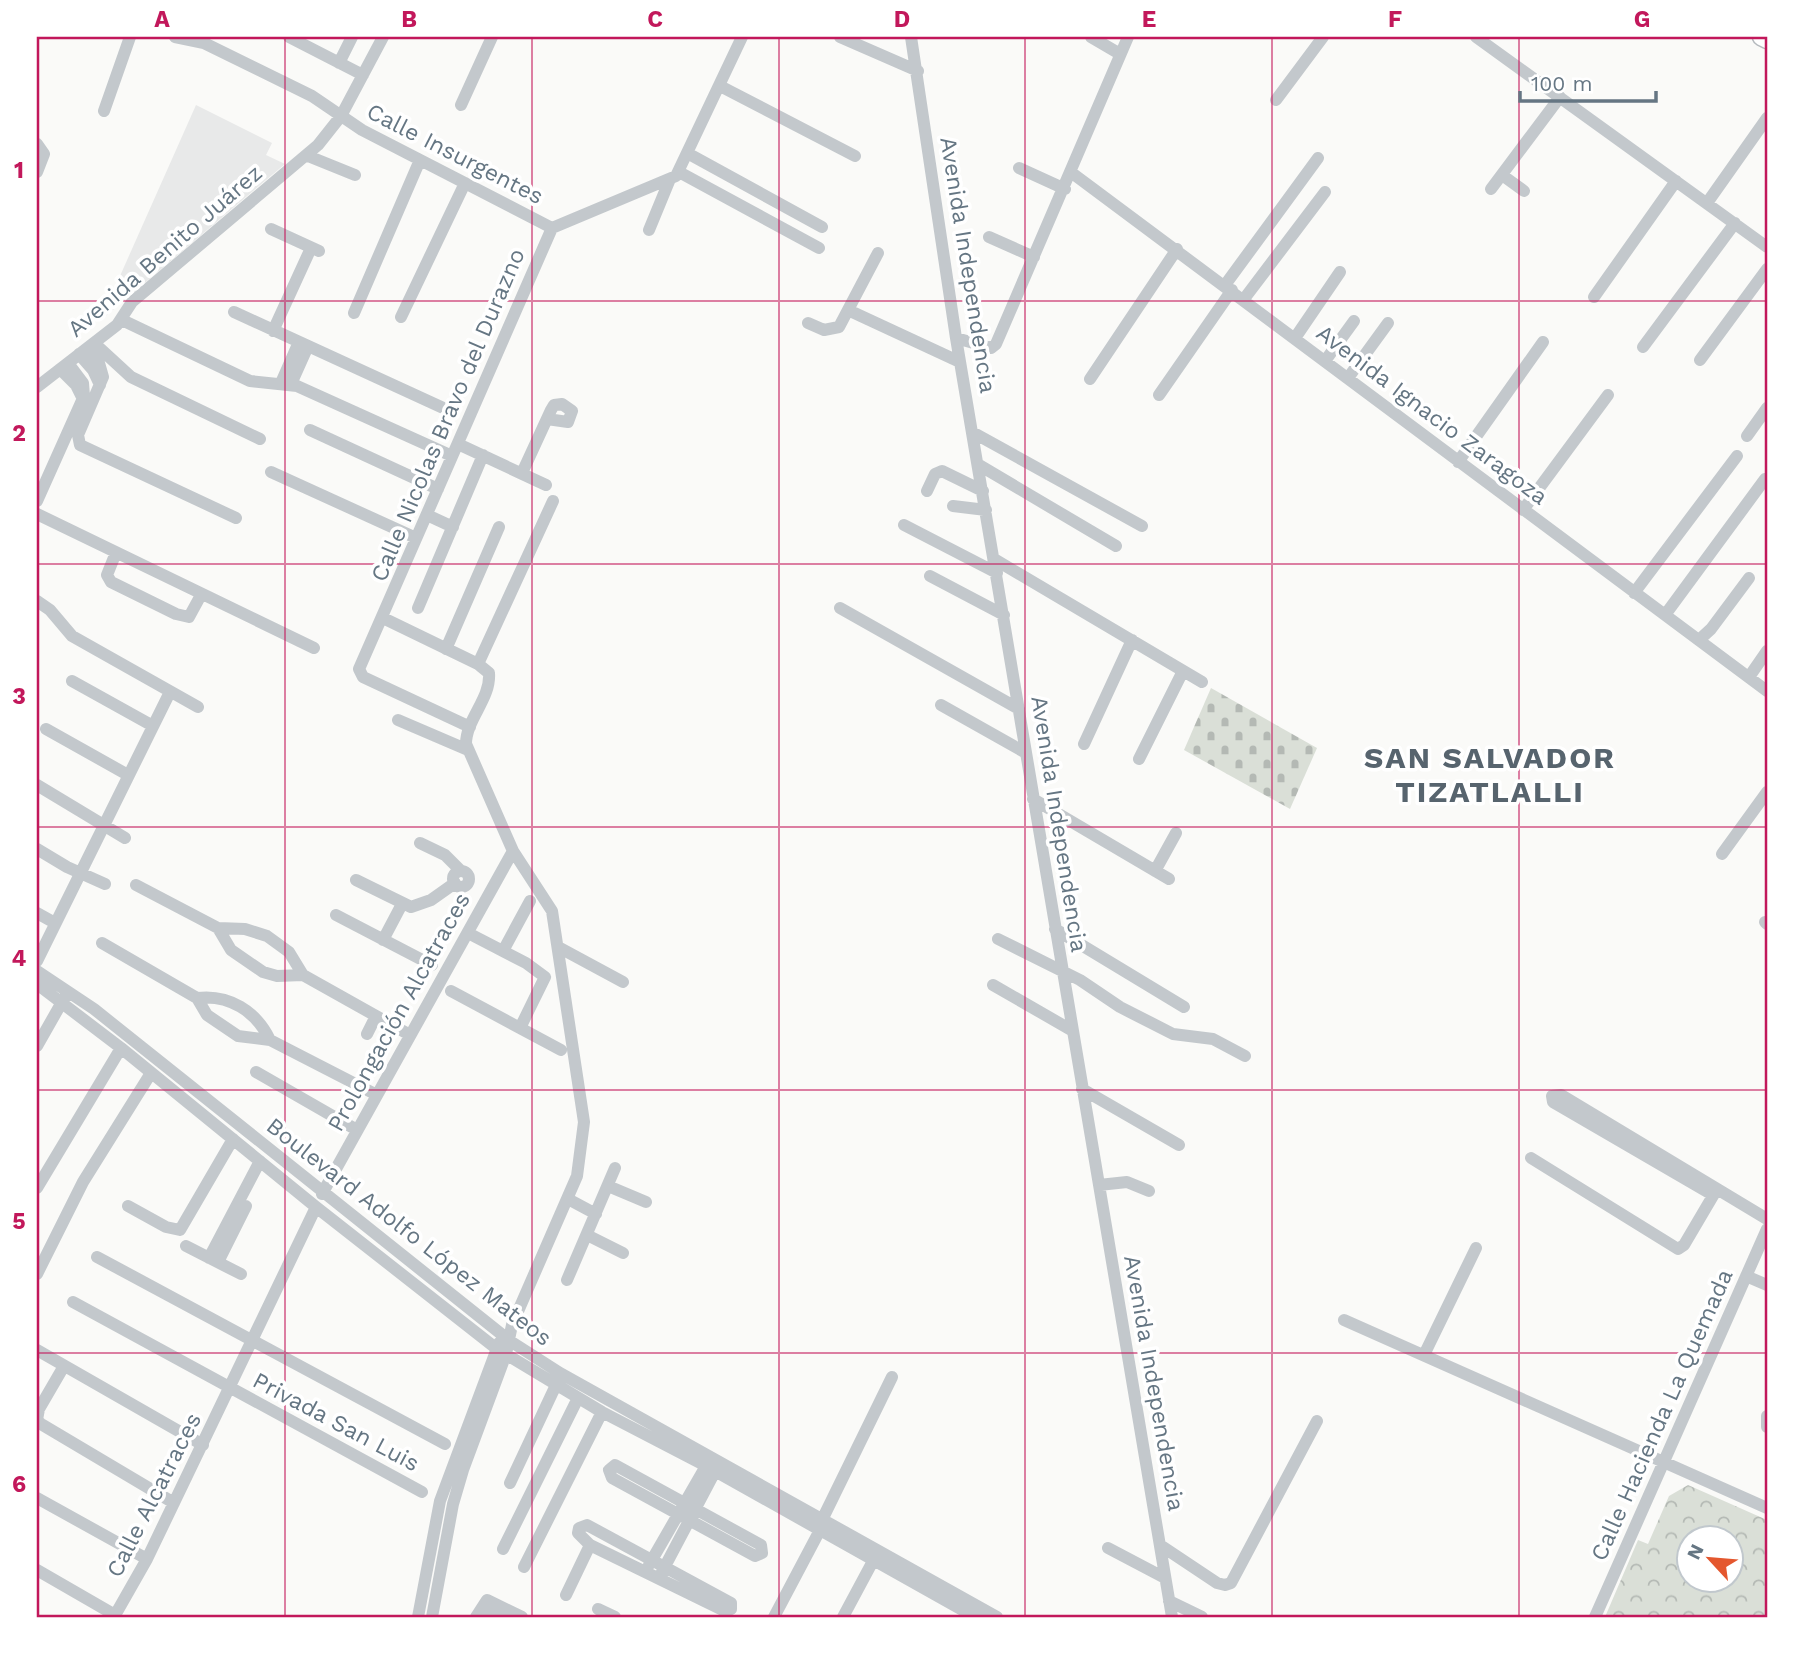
<svg xmlns="http://www.w3.org/2000/svg" width="1804" height="1654" font-family="'Work Sans',sans-serif">
  <style>
    .built { fill: #e8e9e9 }
    .forest { fill: url(#forest-crowns); fill-rule: evenodd }
    .cemetery { fill: url(#cemetery-stones) }
    .lines { fill: none; stroke-linecap: round; stroke-linejoin: round }
    .major-casing { stroke: #b5babe; stroke-width: 19 }
    .minor { stroke: #c3c8cc; stroke-width: 12 }
    .major { stroke: #fff; stroke-width: 16 }
    .grid { fill: none; stroke: #c2185b; stroke-width: 2; stroke-opacity: 0.55 }
    .labels { text-anchor: middle; dominant-baseline: central; stroke-width: 7; stroke-linejoin: round; paint-order: stroke }
    .street-label { font-size: 23px; fill: #657683; stroke: #fff }
    .district-label { font-size: 30px; font-weight: bold; letter-spacing: 2px; fill: #57646e; stroke: #fff }
    .neatline { fill: none; stroke: #c2185b; stroke-width: 2.5 }
    .grid-label { font-size: 23px; text-anchor: middle; font-weight: bold; fill: #c2185b }
  </style>
  <defs>
    <pattern id="forest-crowns" width="20" height="18" patternUnits="userSpaceOnUse" patternTransform="scale(1.75)"><rect width="20" height="18" fill="#dadfd7"/><path d="M2 6a3 3 0 1 1 6 0M12 15a3 3 0 1 1 6 0" fill="none" stroke="#b4b9b4"/></pattern>
    <pattern id="cemetery-stones" width="16" height="16" patternUnits="userSpaceOnUse" patternTransform="scale(1.75)"><rect width="16" height="16" fill="#dadfd7"/><path d="M2 7V4a2 2 0 0 1 4 0v3zM10 15v-3a2 2 0 0 1 4 0v3z" fill="#b4b9b4"/></pattern>
  </defs>
  <rect width="100%" height="100%" fill="#fafaf8"/>
  <path class="built" d="M196,105l76,38 -6,12 19,9 -185,157z"/>
  <path class="forest" d="M1688,1485l79,35v97h-162l33,-77 10,4 21,-48zM1688,1538h42v42h-42z"/>
  <path class="cemetery" d="M1211,688l106,60 -27,61 -106,-59z"/>
  <g class="lines">
    <g class="major-casing">
      <path id="major" d="M1761,37l6,3"/>
    </g>
    <path class="minor" d="M175,37l29,6 108,53 50,34 190,98
      M289,37l74,38
      M840,37l78,34
      M911,37l45,301 216,1279
      M1091,37l29,17
      M1476,37l291,210
      M339,63l13,-26
      M720,86l135,70
      M1276,100l47,-63
      M461,105l31,-68
      M104,111l26,-74
      M37,144l7,10 -7,18
      M689,154l133,73
      M308,156l47,19
      M1019,168l46,21
      M679,172l140,76
      M1072,173l695,518
      M1502,175l22,16
      M1491,189l69,-92
      M1707,203l60,-85
      M552,228l124,-52 66,-139
      M271,229l48,22
      M649,230l21,-51
      M989,237l45,20
      M1225,285l93,-127
      M1594,297l82,-116
      M1244,299l81,-107
      M848,310l112,52
      M234,312l218,100
      M354,313l66,-153
      M401,317l64,-134
      M122,320l128,61 47,5 155,70
      M808,323l16,7 15,-3 39,-74
      M273,331l38,-83
      M956,338l35,10 5,-4 132,-307
      M1295,338l45,-66
      M94,343l37,34 129,62
      M1643,347l92,-124
      M86,349l13,14 4,14 -25,58 2,10 156,73
      M79,354l14,16 7,15
      M1700,360l67,-91
      M1325,361l29,-40
      M60,369l16,16 6,12
      M1348,378l40,-55
      M1090,379l87,-130
      M281,383l18,-41
      M291,384l17,-38
      M37,387l80,-62 15,-23 186,-157 23,-29 42,-79
      M1159,395l73,-105
      M310,430l128,59
      M972,432l170,94
      M1747,436l20,-28
      M458,444l88,41
      M1458,462l85,-120
      M979,465l137,81
      M271,472l145,66
      M522,473l29,-63 3,-5 8,-1 10,7 -4,11 -21,-3
      M927,491l8,-17 7,-3 41,20
      M37,501l47,-105 -1,-13 -15,-20
      M953,506l33,4
      M1523,510l85,-115
      M37,514l277,134
      M427,515l26,12
      M904,525l93,48
      M115,555l-8,20 4,7 65,32 13,3 12,-22
      M994,559l208,123
      M930,576l74,39
      M1634,593l103,-137
      M37,601l13,9 22,26 126,71
      M418,608l65,-153
      M840,608l179,101
      M1665,615l100,-136
      M383,618l95,46 11,9c2,26 -23,46 -23,71l47,107 39,60 32,211 -7,54 -65,149 -6,29 -43,116 -10,34 -21,113
      M1699,640l12,-11 38,-51
      M446,649l53,-122
      M478,664l75,-163
      M1749,677l18,-26
      M72,681l81,45
      M941,705l85,48
      M398,720l70,30
      M470,727l-107,-50 -4,-8 193,-441
      M46,729l82,46
      M1084,744l48,-104
      M1139,759l44,-88
      M37,785l88,53
      M1033,799l136,80
      M420,843l25,12 16,16
      M37,849l30,18 38,17
      M1722,854l45,-62
      M1155,871l21,-38
      M453 879a8 8 0 1 1 16 0a8 8 0 1 1-16 0Z
      M356,880l55,27 20,-7 24,-17
      M136,885l82,43 27,1 22,7 22,16 14,23
      M37,913l18,10
      M336,915l96,50
      M1765,922l2,2
      M218,928l13,22 32,22 14,4 26,-1 107,60
      M1055,929l129,78
      M468,933l58,30 19,14 -25,51
      M998,939l82,41 40,27 53,27 40,5 32,17
      M383,940l19,-36
      M102,943l95,55 10,17 31,21 32,4 107,55
      M560,948l63,34
      M503,951l27,-50
      M37,961l133,-269
      M37,971l57,38 416,332 50,32 437,244
      M37,984l84,64 195,159 181,142 105,63 104,54 269,151
      M993,985l80,46
      M451,991l110,59
      M197,998c32,-4 59,13 73,42
      M367,1034l9,-18
      M37,1046l29,-51
      M256,1072l101,58
      M1082,1089l97,56
      M1531,1158l147,91 6,-4 33,-56
      M1099,1185l28,-3 22,9
      M608,1186l38,16
      M37,1188l84,-140
      M322,1194l191,-343
      M1713,1195l-160,-93 -1,-6 9,-1 206,124
      M568,1199l28,15
      M128,1206l38,21 14,3 53,-91
      M587,1235l36,18
      M186,1246l55,28
      M97,1257l348,187
      M209,1258l51,-97
      M218,1262l28,-56
      M37,1274l46,-92 68,-109
      M1746,1276l21,9
      M567,1280l48,-112
      M73,1302l349,190
      M1344,1320l423,188
      M37,1350l166,95
      M1424,1355l52,-107
      M64,1366l-25,43 -2,11 4,4 133,79
      M1767,1416v11
      M615,1465l146,80 1,8 -7,3 -143,-78 -3,-8z
      M510,1483l46,-98
      M37,1498l110,61
      M822,1520l70,-143
      M587,1525l144,78v6l-6,2 -135,-66 -12,-12 1,-5z
      M1160,1545l57,38 8,2 6,-2 86,-162
      M1108,1548l57,30
      M503,1549l75,-151
      M649,1565l57,-99
      M524,1567l78,-155
      M37,1570l78,45
      M662,1572l57,-108
      M566,1595l24,-50
      M1169,1601l33,16
      M483,1607l18,10
      M598,1609l17,8
      M114,1617l33,-58 169,-352
      M418,1617l22,-116 59,-158
      M476,1617l11,-17 35,17
      M774,1617l46,-87
      M843,1617l30,-56
      M1595,1617l172,-388"/>
    <use href="#major" class="major"/>
  </g>
  <path class="grid" d="M285,37v1580M532,37v1580M779,37v1580M1025,37v1580M1272,37v1580M1519,37v1580M37,301h1730M37,564h1730M37,827h1730M37,1090h1730M37,1353h1730"/>
  <g class="labels">
    <g class="street-label">
      <text transform="translate(455 154) rotate(27)">Calle Insurgentes</text>
      <text transform="translate(165 251) rotate(-41)">Avenida Benito Juárez</text>
      <text transform="translate(968 265) rotate(81)">Avenida Independencia</text>
      <text transform="translate(448 415) rotate(-67)">Calle Nicolas Bravo del Durazno</text>
      <text transform="translate(1432 415) rotate(37)">Avenida Ignacio Zaragoza</text>
      <text transform="translate(1059 824) rotate(81)">Avenida Independencia</text>
      <text transform="translate(399 1012) rotate(-61)">Prolongación Alcatraces</text>
      <text transform="translate(409 1232) rotate(38)">Boulevard Adolfo López Mateos</text>
      <text transform="translate(1154 1383) rotate(80)">Avenida Independencia</text>
      <text transform="translate(1662 1415) rotate(-66)">Calle Hacienda La Quemada</text>
      <text transform="translate(336 1422) rotate(28)">Privada San Luis</text>
      <text transform="translate(154 1495) rotate(-63)">Calle Alcatraces</text>
    </g>
    <g class="district-label">
      <text x="1490" y="757">SAN SALVADOR<tspan x="1490" dy="34">TIZATLALLI</tspan></text>
    </g>
  </g>
  <rect width="1804" height="1654" fill="none" stroke="#ffffff" stroke-width="77"/>
  <g transform="translate(1710 1559) rotate(296)"><circle r="33" fill="#ffffff" stroke="#c1c8cd" stroke-width="2"/>
  <path d="M0-5L12 26L0 18L-12 26Z" fill="#e4572e"/>
  <text y="-10" font-size="19" font-weight="bold" text-anchor="middle" fill="#657683">N</text>
  </g>
  <path d="M1520 91v10h136v-10" fill="none" stroke="#657683" stroke-width="3.5"/>
  <text x="1531" y="91" font-size="21" fill="#657683" stroke="#ffffff" stroke-width="5" paint-order="stroke">100 m</text>
  <rect x="38" y="38" width="1728" height="1578" class="neatline"/>
  <g class="grid-label">
    <text x="162" y="27">A</text>
    <text x="409" y="27">B</text>
    <text x="655" y="27">C</text>
    <text x="902" y="27">D</text>
    <text x="1149" y="27">E</text>
    <text x="1395" y="27">F</text>
    <text x="1642" y="27">G</text>
    <text x="19" y="178">1</text>
    <text x="19" y="441">2</text>
    <text x="19" y="704">3</text>
    <text x="19" y="966">4</text>
    <text x="19" y="1229">5</text>
    <text x="19" y="1492">6</text>
  </g>
</svg>
